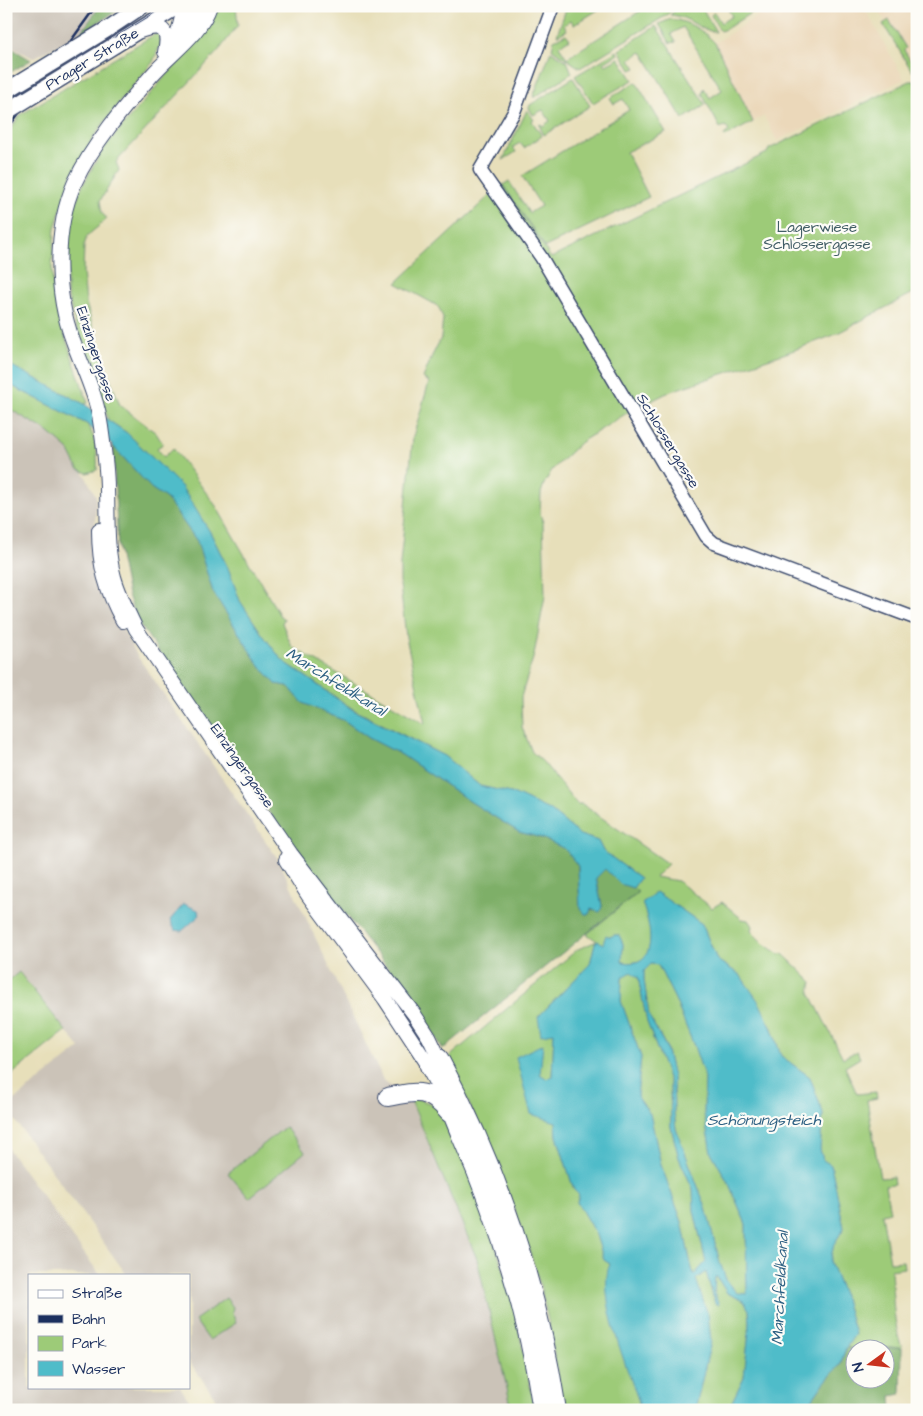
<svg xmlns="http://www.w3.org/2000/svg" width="923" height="1416" font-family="'Architects Daughter',sans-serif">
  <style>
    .built { fill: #ebd8ba }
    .industrial { fill: #cbc3b8 }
    .green { fill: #9dcb78; stroke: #5c7d6b }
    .forest { fill: #7eaf68; stroke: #4c6f63; fill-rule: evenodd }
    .water { fill: #4fbcc9; stroke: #357694; fill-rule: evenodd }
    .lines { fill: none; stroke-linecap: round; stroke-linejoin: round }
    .tertiary-casing { stroke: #3a496c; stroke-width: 15 }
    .secondary-casing { stroke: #3a496c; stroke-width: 16 }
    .primary-casing { stroke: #3a496c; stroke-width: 18 }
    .motorway-casing { stroke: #3a496c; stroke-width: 20 }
    .tertiary { stroke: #fff; stroke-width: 12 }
    .secondary { stroke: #fff; stroke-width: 14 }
    .primary { stroke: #fff; stroke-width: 15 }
    .motorway { stroke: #fff; stroke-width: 18 }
    .tram { stroke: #1b2f5e; stroke-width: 1 }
    .rail { stroke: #1b2f5e; stroke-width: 2.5 }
    .primary-bridge-casing { stroke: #3a496c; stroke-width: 18; stroke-linecap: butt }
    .primary-bridge { stroke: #fff; stroke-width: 15 }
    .labels { text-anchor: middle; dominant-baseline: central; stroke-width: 4.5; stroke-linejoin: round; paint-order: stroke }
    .street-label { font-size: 15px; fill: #1b2f5e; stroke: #fdfcf7 }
    .park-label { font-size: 15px; fill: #425e66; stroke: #fdfcf7 }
    .water-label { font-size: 16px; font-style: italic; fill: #2d6083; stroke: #fdfcf7 }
  </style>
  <rect width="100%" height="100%" fill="#fdfcf7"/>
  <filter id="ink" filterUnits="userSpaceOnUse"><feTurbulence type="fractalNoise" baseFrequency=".02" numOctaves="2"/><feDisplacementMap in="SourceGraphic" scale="10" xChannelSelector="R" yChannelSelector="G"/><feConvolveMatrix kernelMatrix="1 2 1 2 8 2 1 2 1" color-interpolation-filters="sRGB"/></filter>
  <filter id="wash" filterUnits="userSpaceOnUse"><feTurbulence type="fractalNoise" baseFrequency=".0096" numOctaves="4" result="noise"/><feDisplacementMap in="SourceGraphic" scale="20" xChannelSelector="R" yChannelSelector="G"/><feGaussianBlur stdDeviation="1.12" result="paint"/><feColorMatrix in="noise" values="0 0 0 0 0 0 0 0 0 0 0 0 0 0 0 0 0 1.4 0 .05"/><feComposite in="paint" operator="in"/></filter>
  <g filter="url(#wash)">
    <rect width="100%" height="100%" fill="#e7dfba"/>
    <path class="built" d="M773,6h85l1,3h6l39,70 -127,62 -13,-25 -11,6 -38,-79z
      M876,6h41v61l-2,1z"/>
    <path class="industrial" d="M6,6h94l-20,28 -47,24 -27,-15z
      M6,401l64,46 26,49 -1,29 26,102 17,30 140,202 106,223 24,14 69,163 35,151h-288l-35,-49v-86h-62l-116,-160 1,-13 68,-54 -60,-76 -14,11z
      M6,1146l94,129h-71v112h151l16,23h-190z"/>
    <path class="green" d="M216,6h20l2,19 -18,24 -104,113 3,8 -19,31 2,12 5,6 -20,17 -3,10 -1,26 3,31 14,49 20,53 36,28 7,11 -6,4 7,9 9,-9 43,58 64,110 4,3 -2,4 10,24 133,77 -19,-87 -6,-52v-21l13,-127 16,-55 -6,-4 9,-22 9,-18 2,-20 -4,-10 -3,-3 -40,-22 106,-99 49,74 216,-105 2,-4 141,-68h4l3,5v205l-83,44 -48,18 -115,38 -44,22 -46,29 -29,28 -8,14 -3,9 -1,21 3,8 2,74 -11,59 -13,42 1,30 10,25 11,10 34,42h5l86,60 -13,13 23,4 34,27 10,-6 20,17 6,1 4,6 -1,5 13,13 16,11 2,-2 30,29 -2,11 33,65 14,-7 3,7 -15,9 12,27 19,-2 1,6 -10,2 13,78 13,-1 1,7 -9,1 5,27 -8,2 8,48 13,-1 1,7 -13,2c2,26 2,53 11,78h-56l9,-14 -10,-35 -15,-37 4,-18 10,-16 -13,-63 -8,-4 -3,-12 3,-36 -13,-36 -29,-21 -9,-28 -32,-53 -23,-15 -15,-36 -46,-32 -14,11c10,23 18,66 -20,59l1,-18 -4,-9h-5l-11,9 -8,-1 -5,21 -52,53 16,16 -2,43 -5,3 -31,-22 40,64 1,15 17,54 5,5 -2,7 19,33 8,25 6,4 6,71 23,67 -1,8h-75c-8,-49 -14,-98 -29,-145 -23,-72 -55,-139 -86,-207l130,-109 19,-8 -10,-7 50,-41 -4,-5 7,-10 -37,-27 -5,-10 -18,-6 -29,-24 -36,-17 -35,-8 -36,-30 -91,-47 -71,-49 -20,-26 -22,-33 -12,-33 -18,-36 -29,-46 -54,-53 -19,-13 -6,-23 -23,-59 -12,-45v-61l13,-42 23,-41 108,-126z
      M567,6h37l-30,19 -3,-5 -7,5 3,5 -9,5h-1z
      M648,6h28l-9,9 -87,53 -28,-19 2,-9 12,-6 4,5 -11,7 8,12z
      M680,6h21l15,26c-17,-1 -26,-16 -46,-17z
      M726,6h31l1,2 -32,21 -6,2 -9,-16 3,-3 7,11 11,-7z
      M671,19c17,2 32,11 44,24l38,79 -28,15 -1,-2 5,-4 -4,-5 -5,2 -18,-34 2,-6 6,10 12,-8 -39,-63 -12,7 5,8 -6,1 -11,-19z
      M889,20l17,28 -2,2 11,18 2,-1 -2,4h-3l-29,-47z
      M656,26l49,78 -1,2 -21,13 -41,-67 -12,7 6,9 -5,2 -12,-20z
      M157,33l5,7 -9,22 -31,37 -27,36 -24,42 -16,51 -3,40 1,21 6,30 29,84 -4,1 -78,-41v-226l14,-22z
      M551,51l16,10 5,12 -37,24h-2z
      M617,51l1,3 -14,9 2,2 13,-7 14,22 -40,23 -18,-27z
      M573,78l17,28 -46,29 -5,-10 2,-1 2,2 7,-5 -7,-11 -10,5 -4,-7 1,-3z
      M636,82l30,50 -40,20 23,45 -104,50 -42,-62 6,-4 20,32 12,-7 -19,-30 107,-66 -6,-11 -9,5 -4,-6z
      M527,110l7,10 -2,1 10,15 -18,12 -4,-5 -7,4 3,5 -13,8z
      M6,383l81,41c9,13 11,31 10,46l-10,3 -9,-4 -10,-20 -21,-18 -41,-24z
      M651,964l7,1 17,34 19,47 11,32 -1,36 7,38 18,32 17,40 1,70 -10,-1 -10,-11 -7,-19 -14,-55 -30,-79 -2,-16 -1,-36 -7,-31 -17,-30 -5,-36v-9z
      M631,971l7,6 9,45 23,61 1,44 8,31 14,31 1,22 12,51 -12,14 -3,-11 -9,-43 -21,-57 -11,-51 -13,-18 4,-39 -20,-56 1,-23z
      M19,972l47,59 -60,48v-96z
      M409,1096l32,11 23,51 47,132 24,120h-23l-35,-151z
      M285,1127l20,25 -56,46 -21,-25z
      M704,1272h2l9,31 -1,-26h3l10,16 17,8 5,9 1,13 -6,54 -16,33h-33l16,-69 -3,-26 -13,-36z
      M226,1298l7,9 -1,5 4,11 -27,17 -14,-20z"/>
    <path class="forest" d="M100,6h24l-44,28z
      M6,45l25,15 -25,15z
      M113,446l38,42 16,11 30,42 16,51 46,73 17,19 12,2 15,17 42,18 24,17 33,17 69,47 48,30 23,6 24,11 12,17 2,42 20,3 2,-5 -6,-28 9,-9 15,14 13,5 5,4 -195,157 -28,-46 -126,-162 -153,-222 -8,-24 -10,-48z
      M846,1348h56l-1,46 -10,2 1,14h-87l19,-27 16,-18zM856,1348h30v30h-30z"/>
    <path class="water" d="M6,363l78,41 43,29 54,53 29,46 18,36 12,33 22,33 20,26 71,50 91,46 36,30 35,8 36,17 29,24 18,6 5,10 37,27 -7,10 -13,-4 -15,-15 -9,9 6,28 -2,6 -9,-3 -2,5h-4l-5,-6 -2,-42 -13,-17 -23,-11 -23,-6 -48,-30 -69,-47 -33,-17 -24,-17 -42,-18 -15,-17 -12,-2 -17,-19 -46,-73 -16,-51 -30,-42 -16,-11 -38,-42 -26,-22 -81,-41z
      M656,892l46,32 15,36 23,15 19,27 13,27 9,27 29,21 13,36 -3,36 3,11 8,5 13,63 -10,16 -4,18 15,37 10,35 -9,14 -6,17 -16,18 -19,27h-77l16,-33 6,-54 -1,-13 -5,-9 -17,-8 -10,-16h-2l-1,15 5,13 -4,-2 -9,-31 -10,7 12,36 3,26 -16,69h-57l1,-8c-11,-32 -43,-107 -29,-138l-6,-4 -8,-25 -19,-33 2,-7 -5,-5 -17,-54 -1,-14 -25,-8 -15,-57 27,-13 -3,30 7,5 5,-3 2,-43 -13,2 -3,-18 52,-53 5,-21 3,-2 5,3 3,-9 4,2 4,-2h5l4,9 -1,18c38,7 29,-37 20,-59zM651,964l7,1 17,34 19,47 11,32 -1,36 7,38 18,32 17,40 1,70 -10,-1 -10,-11 -7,-19 -14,-55 -30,-79 -2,-16 -1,-36 -7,-30 -17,-31 -5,-36v-9zM631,972l7,5 9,45 23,61 1,44 8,31 14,31 1,22 12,51 -12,13 -3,-10 -9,-43 -21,-57 -11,-51 -13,-18 4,-39 -20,-56 1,-23z
      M184,904l14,6 2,5 -18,16 -7,-1 -5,-10z"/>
  </g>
  <g filter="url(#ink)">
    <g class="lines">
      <g class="tertiary-casing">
        <path id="tertiary" d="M553,6l-39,106 -34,58 61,87 165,279 8,7 203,76"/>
      </g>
      <g class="secondary-casing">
        <path id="secondary" d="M210,6c-10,29 -39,47 -58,69 -27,31 -60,70 -77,107 -21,46 -20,112 -2,159 10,28 24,55 28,86 3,21 6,42 6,63 1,30 -1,58 7,87 5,18 14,35 22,52l155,225 123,160 15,23 10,21
          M140,31c22,-8 30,-2 25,21
          M190,32l5,-17 -2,-9
          M168,48c11,-13 13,-25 16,-42
          M99,530c0,35 7,60 24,91
          M286,860l22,35 77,104 44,67"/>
      </g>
      <g class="primary-casing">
        <path id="primary" d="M106,30l36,-24
          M115,45l63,-39"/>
      </g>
      <g class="motorway-casing">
        <path id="motorway" d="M439,1058c59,110 99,228 118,352
          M429,1066c14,23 22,46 32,70 39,88 67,179 81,274
          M388,1097c30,-6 40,-9 61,16"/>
      </g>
      <use href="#tertiary" class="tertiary"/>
      <use href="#secondary" class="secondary"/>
      <use href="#primary" class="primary"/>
      <use href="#motorway" class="motorway"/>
      <path class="tram" d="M6,104l160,-98"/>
      <path class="rail" d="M6,131l90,-125"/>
      <g class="primary-bridge-casing">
        <path id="primary-bridge" d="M6,91l100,-61
          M11,109l104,-64"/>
      </g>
      <use href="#primary-bridge" class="primary-bridge"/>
    </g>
  </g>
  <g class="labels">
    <g class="street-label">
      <text transform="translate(92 59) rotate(-31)">Prager Straße</text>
      <text transform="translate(96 354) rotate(72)">Einzingergasse</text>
      <text transform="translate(668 441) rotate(59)">Schlossergasse</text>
      <text transform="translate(242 766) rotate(55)">Einzingergasse</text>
    </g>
    <g class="park-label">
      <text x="817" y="227">Lagerwiese<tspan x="817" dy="17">Schlossergasse</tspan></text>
    </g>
    <g class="water-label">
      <text transform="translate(336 682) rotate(32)">Marchfeldkanal</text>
      <text x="764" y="1120">Schönungsteich</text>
      <text transform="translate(780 1288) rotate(-87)">Marchfeldkanal</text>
    </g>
  </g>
  <rect width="923" height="1416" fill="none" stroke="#fdfcf7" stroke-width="25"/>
  <rect x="28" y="1274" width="162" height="115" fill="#fdfcf7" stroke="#a3aaba"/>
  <rect x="38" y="1290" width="25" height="8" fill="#ffffff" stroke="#a3aaba"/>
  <text x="72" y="1298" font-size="15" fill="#1b2f5e">Straße</text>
  <rect x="38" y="1315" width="25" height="8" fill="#1b2f5e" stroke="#a3aaba"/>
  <text x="72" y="1324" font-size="15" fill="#1b2f5e">Bahn</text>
  <rect x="38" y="1336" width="25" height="15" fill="#9dcb78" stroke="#a3aaba"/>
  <text x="72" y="1348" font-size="15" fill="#1b2f5e">Park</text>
  <rect x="38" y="1361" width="25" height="15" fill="#4fbcc9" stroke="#a3aaba"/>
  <text x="72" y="1374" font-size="15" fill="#1b2f5e">Wasser</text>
  <g transform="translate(870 1364) rotate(255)"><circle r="24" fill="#fdfcf7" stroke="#a3aaba"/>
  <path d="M0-4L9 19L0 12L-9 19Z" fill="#c8321e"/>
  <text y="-8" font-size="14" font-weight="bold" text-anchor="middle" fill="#1b2f5e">N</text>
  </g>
</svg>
